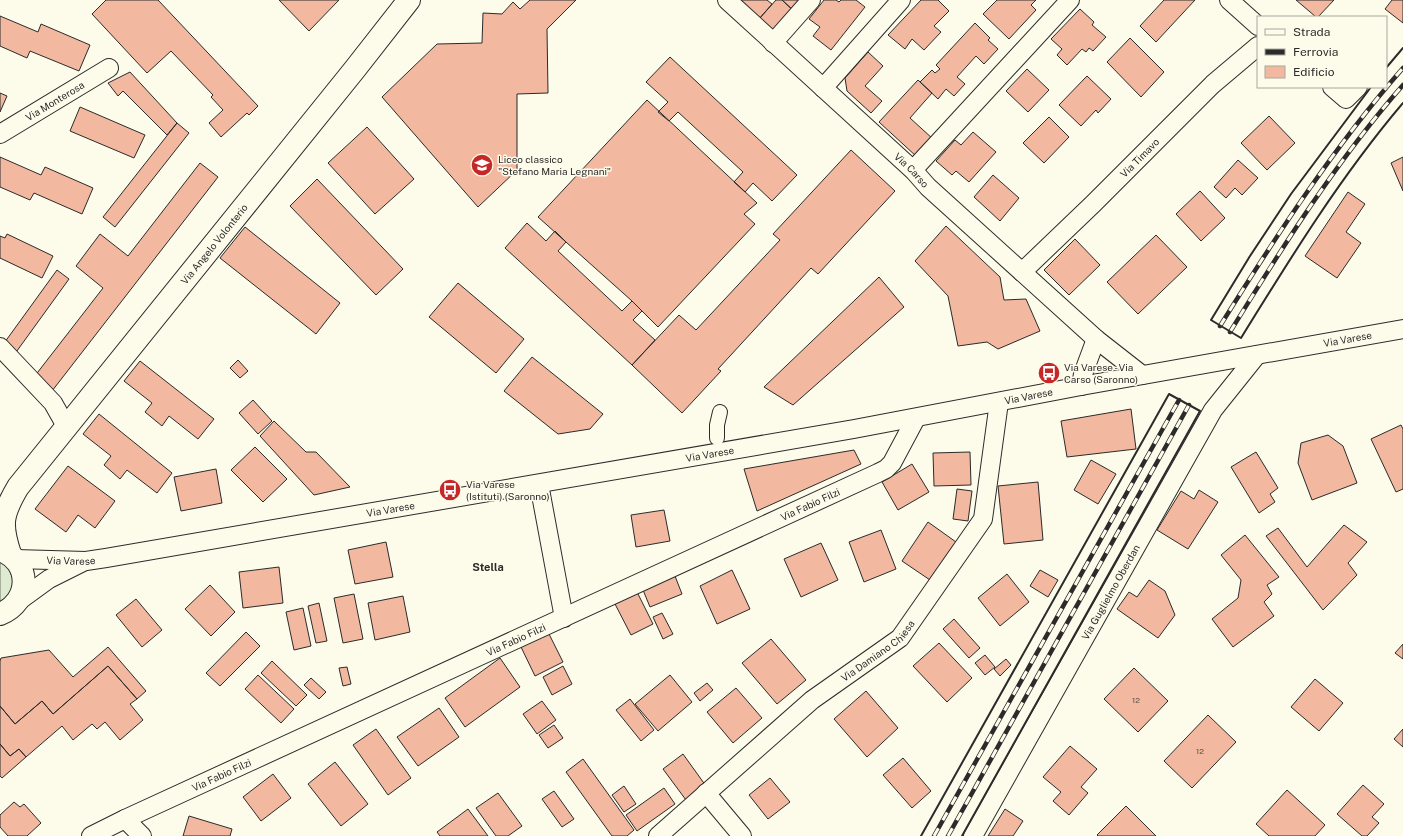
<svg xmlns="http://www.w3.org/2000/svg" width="1403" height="836" font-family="'Public Sans',sans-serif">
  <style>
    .green { fill: #deebd1; stroke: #74746e }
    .building { fill: #f2b8a0; stroke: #2b2b2b }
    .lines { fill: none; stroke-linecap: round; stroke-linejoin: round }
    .pedestrian-casing { stroke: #2b2b2b; stroke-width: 16 }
    .minor-casing { stroke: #2b2b2b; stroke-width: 20 }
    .tertiary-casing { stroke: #2b2b2b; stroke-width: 24 }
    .pedestrian { stroke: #fdfbea; stroke-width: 14 }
    .minor { stroke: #fdfbea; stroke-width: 18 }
    .tertiary { stroke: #fdfbea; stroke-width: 22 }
    .rail-casing { stroke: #2b2b2b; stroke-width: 4.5 }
    .rail { stroke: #fdfbea; stroke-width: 3; stroke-dasharray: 9; stroke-linecap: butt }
    .wall { stroke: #2b2b2b; stroke-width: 2 }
    .labels { text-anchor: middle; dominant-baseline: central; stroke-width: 3; stroke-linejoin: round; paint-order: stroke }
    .number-label { font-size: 8px; fill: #5d4e48 }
    .street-label { font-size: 10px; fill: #2b2b2b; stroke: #fdfbea }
    .poi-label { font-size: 10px; fill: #2b2b2b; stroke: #fdfbea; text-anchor: start }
    .neighbourhood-label { font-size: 11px; font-weight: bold; fill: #2b2b2b; stroke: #fdfbea }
  </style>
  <rect width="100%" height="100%" fill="#fdfbea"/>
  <path class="green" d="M0,559l8,5 7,23 -15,19z"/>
  <path class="building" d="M106,0h52l100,106 -9,9 -2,-2 -26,24 -12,-14 14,-13 -12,-13 2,-2 -42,-44 -24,22 -55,-59z
    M279,0h60l-30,31z
    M530,0h46l-29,29 1,64 -31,1v76l-39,37 -96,-110 55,-53 45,-1 1,-30 19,1 11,-12 7,7z
    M737,0h30l5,4 -13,15z
    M776,0h6l14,13 -22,20 -15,-14z
    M782,0h25l-11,13z
    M824,0h12l3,2 2,-2h15l9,7 -34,43 -18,-14 7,-9 -11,-8z
    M921,0h17l11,11 -15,15 7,6 -17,18 -12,-11 -7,10 -17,-14z
    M997,0h39l-5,5 5,5 -27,29 -26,-25z
    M1164,0h31l-39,42 -16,-16z
    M1296,0h38l-16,17h-2z
    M1392,0h11v23l-18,-14z
    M1080,9l14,13 -2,3 14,12 -13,14 -4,-3 -3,4 -4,-3 -15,16 -10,-10 5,-6 -11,-10z
    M0,16l38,16 3,-8 49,21 -11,26 -49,-20 -3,7 -27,-12z
    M975,23l15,15 -2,2 10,9 -14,15 -8,-8 -19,21 8,7 -11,12 -8,-7 -8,10 -18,-17 12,-12 3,3 5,-4 -4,-4z
    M1130,38l34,34 -23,25 -34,-35z
    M868,52l15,14 -18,20 17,15 -11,12 -24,-22 -2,-13z
    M670,57l127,118 -25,26 -19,-18 -8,9 -11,-10 9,-10 -65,-60 -9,9 -11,-9 10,-10 -22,-20z
    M1027,69l22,21 -21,22 -22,-21z
    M130,72l47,51 -10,12 -44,-44 -5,5 -10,-13z
    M1087,76l24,23 -13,14 -2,-3 -15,16 -22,-21z
    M918,80l14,13 -22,25 23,21 -16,18 -38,-35z
    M0,93l7,3 -7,16z
    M647,100l110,103 -13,11 11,10 -97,103 -26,-26 -94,-84z
    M80,107l65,28 -11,23 -64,-27z
    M1269,116l26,27 -28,27 -26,-27z
    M1049,117l20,20 -25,26 -21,-20z
    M177,123l12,10 -74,94 -12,-10z
    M367,127l47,52 -39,35 -47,-51z
    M973,132l23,20 -27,30 -13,-11 -4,4 -16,-14 19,-21 6,5z
    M851,150l44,41 -77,83 -7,-6 -93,101 3,2 -39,42 -50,-48 47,-50 17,15 84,-90 -7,-6z
    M0,157l41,18 4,-8 48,21 -11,26 -48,-21 -4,7 -30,-13z
    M1403,157v34l-12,-28z
    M1238,160l20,18 -16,17 -7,-7 -9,10 -12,-11z
    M200,163l18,14 -166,214 -18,-14 69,-89 -27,-22 24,-32 28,22z
    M993,175l26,23 -19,23 -26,-24z
    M317,179l86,90 -27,26 -86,-89z
    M1200,191l25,27 -24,23 -25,-27z
    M1348,192l17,12 -19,28 15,11 -24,35 -32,-22z
    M527,223l19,18 9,-10 11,11 -8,9 64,60 10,-10 10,10 -9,9 22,20 -23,25 -127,-117z
    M946,226l54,51 4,23 22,-1 14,32 -42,18 -11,-7 -29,4 -10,-50 -33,-35z
    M245,227l95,76 -24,31 -96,-76z
    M7,234l46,22 -11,22 -42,-20v-22l5,2z
    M1156,235l31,32 -49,47 -31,-32z
    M1075,239l25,26 -31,30 -25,-25z
    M57,270l12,9 -55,76 -12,-9z
    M879,277l25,30 -111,98 -29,-18z
    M458,283l66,56 -28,34 -67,-56z
    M532,357l71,57 -13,15 -32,5 -54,-43z
    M238,360l10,11 -8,7 -10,-10z
    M140,361l74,58 -16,20 -29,-23 -7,10 -17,-14 7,-9 -28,-22z
    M253,400l19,21 -14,13 -19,-21z
    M1131,409l5,40 -69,8 -6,-36z
    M99,414l73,59 -15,20 -30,-23 -7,9 -16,-14 7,-9 -28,-22z
    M274,421l32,31h10l34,35 -36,8 -54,-59z
    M1401,425l2,4v60l-7,3 -25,-53z
    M1328,435l15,11 14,37 -45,17 -14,-37 3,-20z
    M255,447l32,32 -24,23 -32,-32z
    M854,450l7,14 -104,47 -13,-42z
    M970,452l1,33 -37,1 -1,-33z
    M1256,452l22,36 -8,6 5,8 -16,11 -28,-46z
    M1091,460l25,14 -18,30 -24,-14z
    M912,464l17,28 -31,18 -16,-28z
    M68,466l47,35 -20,27 -17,-13 -12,17 -31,-23z
    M216,469l6,34 -41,8 -7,-34z
    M1038,482l5,58 -39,4 -6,-58z
    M957,489l15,2 -4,30 -15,-2z
    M1199,490l19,12 -30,47 -31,-19 24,-39 13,8z
    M664,510l6,31 -34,6 -5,-32z
    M928,522l28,20 -26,38 -28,-19z
    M1344,525l23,17 -19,21 9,12 -34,35 -57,-74 12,-8 29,39z
    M881,530l15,39 -32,13 -15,-40z
    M1245,535l34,42 -12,8 5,9 -8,8 10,14 -41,31 -21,-28 26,-21 3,-18 -20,-25z
    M386,542l7,35 -38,7 -7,-34z
    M821,543l17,37 -37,17 -17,-38z
    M279,567l4,36 -40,5 -4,-36z
    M732,570l18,39 -33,15 -17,-38z
    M1040,570l18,10 -10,17 -18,-11z
    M1007,574l22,28 -29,24 -22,-28z
    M675,576l7,18 -32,13 -7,-17z
    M1149,580l16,11 10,24 -17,23 -41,-29 12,-17 8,5z
    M210,585l25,27 -24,24 -26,-27z
    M637,592l16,32 -22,11 -16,-31z
    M354,594l9,45 -20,4 -9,-45z
    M403,596l7,36 -35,8 -7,-37z
    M136,599l26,31 -20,17 -26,-32z
    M319,603l8,38 -11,2 -8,-37z
    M303,608l8,38 -17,4 -8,-38z
    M662,613l11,21 -10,5 -10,-22z
    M954,619l26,29 -11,10 -26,-29z
    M246,632l14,14 -40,40 -14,-13z
    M549,634l14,28 -28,14 -14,-29z
    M771,639l35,41 -29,24 -35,-41z
    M939,643l33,35 -25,24 -34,-36z
    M1403,644v15l-8,-6z
    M108,647l38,44 -9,8 -29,-33 -55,48 -11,-13 -27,23 -15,-18v-45l1,-3 48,-8 24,27z
    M985,655l10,12 -10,8 -10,-12z
    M500,658l20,29 -55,40 -20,-29z
    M1006,659l5,6 -11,11 -6,-7z
    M272,661l35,34 -11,11 -35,-33z
    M108,666l29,33 -7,5 13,16 -23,20 -15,-18 -8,7 -5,-5 -19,16 -11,-14 -36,31 -7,-8 -9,7 -10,-12v-38l15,18 27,-23 11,13z
    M563,666l9,18 -20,11 -9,-18z
    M347,667l4,17 -8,2 -4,-18z
    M1134,668l34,33 -30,31 -34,-33z
    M258,675l36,34 -13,14 -36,-34z
    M670,675l22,27 -34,29 -23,-27z
    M311,678l15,14 -7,7 -15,-14z
    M1315,679l28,24 -24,28 -28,-24z
    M707,683l6,7 -13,11 -6,-8z
    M736,688l26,30 -29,25 -26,-31z
    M866,691l32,37 -31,29 -33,-38z
    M630,699l24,31 -13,11 -25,-31z
    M542,701l14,19 -19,14 -14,-20z
    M439,708l20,29 -41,29 -21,-29z
    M1208,715l28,27 -44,46 -28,-27z
    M554,725l9,13 -15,10 -9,-13z
    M376,729l35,49 -23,17 -35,-50z
    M1403,729v18l-9,-8z
    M0,744l10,12 9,-7 7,8 -24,21 -2,-2z
    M1070,746l27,23 -16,18 7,6 -19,22 -16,-14 8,-9 -18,-15z
    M683,754l23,32 -20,14 -23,-31z
    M903,758l28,33 -19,17 -29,-33z
    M583,759l51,71 -7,6h-15l-46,-64z
    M335,762l33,42 -27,22 -33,-42z
    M273,774l18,24 -30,23 -18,-24z
    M770,778l20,24 -22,17 -19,-24z
    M1363,785l21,19 -12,13 7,6 -12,13h-5l-25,-22z
    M624,786l12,18 -12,8 -12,-17z
    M664,788l11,16 -38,27 -11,-16z
    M1287,790l38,35 -10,11h-46l-13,-12z
    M554,791l20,28 -12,8 -20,-28z
    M498,793l24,33 -14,10h-12l-20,-28z
    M14,802l6,5 4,-3 17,19 -14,13h-19l-8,-9v-12z
    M1126,806l30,30h-58l-1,-1z
    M468,809l20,27h-48l-3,-4z
    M1005,809l18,12 -10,15h-25z
    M189,816l43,13 -2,7h-47z"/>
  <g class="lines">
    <g class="pedestrian-casing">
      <path id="pedestrian" d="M717,438v-13l3,-13"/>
    </g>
    <g class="minor-casing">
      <g id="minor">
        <path id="s1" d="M727,0l186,170 15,17 168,152 46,36"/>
        <path d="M1229,0l29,26"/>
        <path d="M773,43l38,-43"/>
        <path d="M1332,87l14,12 12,-12"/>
        <path d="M823,88l78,-88"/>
        <path id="s2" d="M0,134l109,-66"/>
        <path d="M913,170l157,-170"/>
        <path id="s3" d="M1022,272l71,-68 120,-120 45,-38"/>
        <path d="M0,347l53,56 13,23"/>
        <path d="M1081,386l2,-12 13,-35"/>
        <path d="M539,484l25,134"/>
        <path id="s4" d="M15,559l71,2 20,-3 748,-129 227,-43 322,-57"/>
        <path d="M16,603l33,-24 34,-17"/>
        <path d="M706,793l36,43"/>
        <path d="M125,819l17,17"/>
        <path id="s5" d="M91,836l34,-17 753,-346 8,-4 6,-6 24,-45"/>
        <path id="s6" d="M658,836l154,-136 88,-62 83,-119 16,-117"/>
        <path id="s7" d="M973,836l240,-426 44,-55"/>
      </g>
    </g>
    <g class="tertiary-casing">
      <g id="tertiary">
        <path d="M0,550c32,11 31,52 0,64"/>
        <path id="s8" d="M10,554c-10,-30 -8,-40 8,-67l337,-418 54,-69"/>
      </g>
    </g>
    <use href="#pedestrian" class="pedestrian"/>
    <use href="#minor" class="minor"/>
    <use href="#tertiary" class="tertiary"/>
    <g class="rail-casing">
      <path id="rail" d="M1220,326c56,-90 113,-178 183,-258
        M1230,332c53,-86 107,-172 173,-247
        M934,836l245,-436
        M948,836l241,-431"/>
    </g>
    <use href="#rail" class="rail"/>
    <path class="wall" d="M1386,68l17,-20
      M1371,87l-80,107 -41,62 -39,64 30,18c50,-81 100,-162 162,-235
      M921,836l248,-442 31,17 -238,425"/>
  </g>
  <defs>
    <g id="school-disc" transform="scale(1.15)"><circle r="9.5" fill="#c62828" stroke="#fdfbea"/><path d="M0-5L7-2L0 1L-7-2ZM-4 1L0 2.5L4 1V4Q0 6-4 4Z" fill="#fff"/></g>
    <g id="bus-disc" transform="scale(1.15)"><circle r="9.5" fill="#c62828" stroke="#fdfbea"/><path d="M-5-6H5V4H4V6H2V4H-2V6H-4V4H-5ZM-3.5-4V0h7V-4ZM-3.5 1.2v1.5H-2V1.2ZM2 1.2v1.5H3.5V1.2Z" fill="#fff"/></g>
  </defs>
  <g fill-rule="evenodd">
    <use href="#school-disc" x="482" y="165"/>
    <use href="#bus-disc" x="1049" y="373"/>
    <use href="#bus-disc" x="450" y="490"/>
  </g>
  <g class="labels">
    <g class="number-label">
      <text x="1136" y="700">12</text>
      <text x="1200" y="751">12</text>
    </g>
    <g class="street-label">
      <text stroke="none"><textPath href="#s2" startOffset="64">Via Monterosa</textPath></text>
      <text stroke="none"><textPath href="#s3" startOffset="164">Via Timavo</textPath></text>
      <text stroke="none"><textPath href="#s1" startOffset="251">Via Carso</textPath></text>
      <text stroke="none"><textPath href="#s8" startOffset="383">Via Angelo Volonterio</textPath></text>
      <text stroke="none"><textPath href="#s4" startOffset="1352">Via Varese</textPath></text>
      <text stroke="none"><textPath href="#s4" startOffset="1028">Via Varese</textPath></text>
      <text stroke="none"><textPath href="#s4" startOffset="704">Via Varese</textPath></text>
      <text stroke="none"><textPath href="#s5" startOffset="792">Via Fabio Filzi</textPath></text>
      <text stroke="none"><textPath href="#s4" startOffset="380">Via Varese</textPath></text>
      <text stroke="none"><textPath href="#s4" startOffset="56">Via Varese</textPath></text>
      <text stroke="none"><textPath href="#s7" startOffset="280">Via Guglielmo Oberdan</textPath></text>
      <text stroke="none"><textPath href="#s5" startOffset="468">Via Fabio Filzi</textPath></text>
      <text stroke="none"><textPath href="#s6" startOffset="288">Via Damiano Chiesa</textPath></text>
      <text stroke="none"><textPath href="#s5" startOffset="144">Via Fabio Filzi</textPath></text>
    </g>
    <g class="poi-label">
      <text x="498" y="159">Liceo classico<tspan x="498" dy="12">"Stefano Maria Legnani"</tspan></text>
      <text x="1064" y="367">Via Varese - Via<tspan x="1064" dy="12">Carso (Saronno)</tspan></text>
      <text x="466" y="484">Via Varese<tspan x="466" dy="12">(Istituti) (Saronno)</tspan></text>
    </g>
    <g class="neighbourhood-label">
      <text x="488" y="567">Stella</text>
    </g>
  </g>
  <rect x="1257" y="16" width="130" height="72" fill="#fdfbea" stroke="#a9a89e"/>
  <rect x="1265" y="29" width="20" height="6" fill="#fdfbea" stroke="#a9a89e"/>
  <text x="1293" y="36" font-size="12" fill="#2b2b2b">Strada</text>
  <rect x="1265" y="49" width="20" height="6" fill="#2b2b2b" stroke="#a9a89e"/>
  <text x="1293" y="56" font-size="12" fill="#2b2b2b">Ferrovia</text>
  <rect x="1265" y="66" width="20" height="12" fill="#f2b8a0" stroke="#a9a89e"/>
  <text x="1293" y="76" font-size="12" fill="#2b2b2b">Edificio</text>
</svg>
